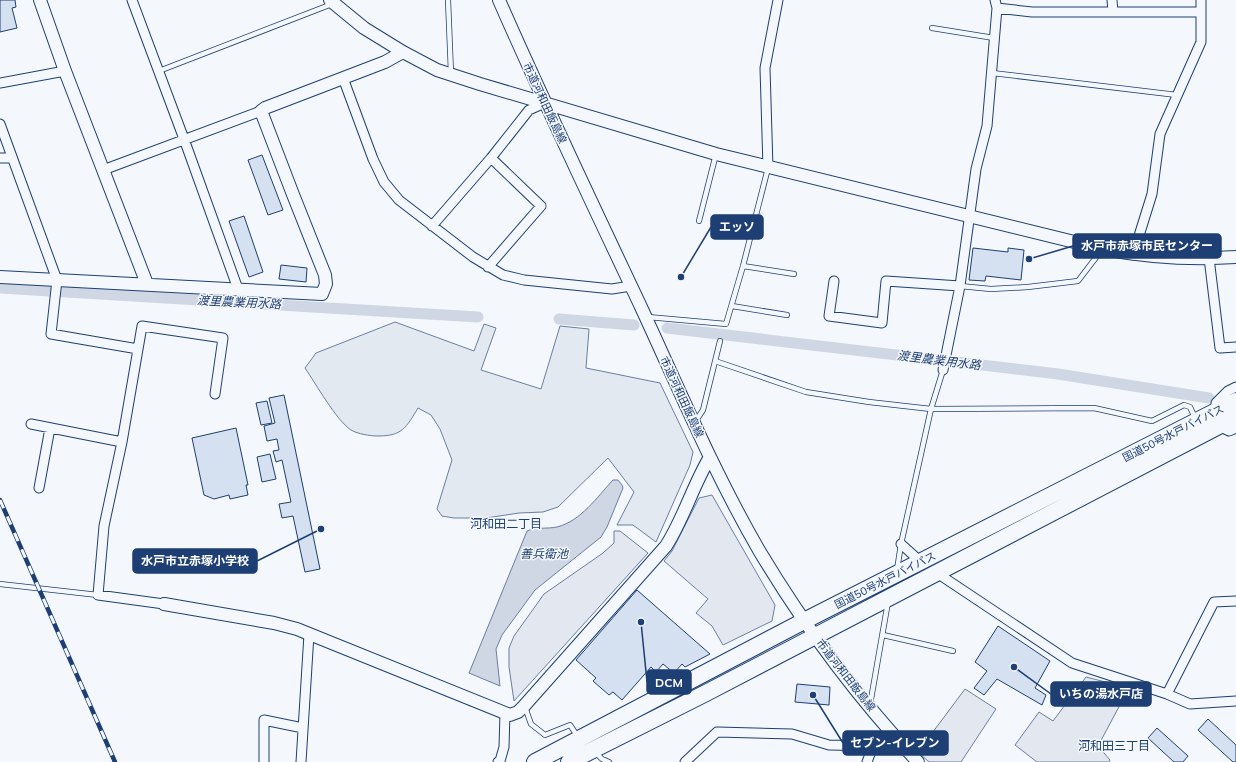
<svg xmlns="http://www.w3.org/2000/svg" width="1236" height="762" font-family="Mulish,'Noto Sans JP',sans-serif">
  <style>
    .green { fill: #e3e9f0; stroke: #687fa3 }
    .parking { fill: #e3e8f0; stroke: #687fa3 }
    .water { fill: #cfd7e4; stroke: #687fa3 }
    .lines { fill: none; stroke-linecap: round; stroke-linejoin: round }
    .canal { stroke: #cfd7e4; stroke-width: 11 }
    .building { fill: #d5e0f0; stroke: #1d3f73 }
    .service-casing { stroke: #1d3f73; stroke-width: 6 }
    .minor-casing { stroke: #1d3f73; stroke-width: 11 }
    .tertiary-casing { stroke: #1d3f73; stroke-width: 14 }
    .trunk-casing { stroke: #1d3f73; stroke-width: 18 }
    .service { stroke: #f4f7fb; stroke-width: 4.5 }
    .minor { stroke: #f4f7fb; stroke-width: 9 }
    .tertiary { stroke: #f4f7fb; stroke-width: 12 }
    .trunk { stroke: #f4f7fb; stroke-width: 16 }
    .rail-casing { stroke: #1d3f73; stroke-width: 4.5 }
    .rail { stroke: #f4f7fb; stroke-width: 3; stroke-dasharray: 9; stroke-linecap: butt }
    .labels { text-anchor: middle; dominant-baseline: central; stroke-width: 3; stroke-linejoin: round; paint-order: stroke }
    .street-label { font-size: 11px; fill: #1d3f73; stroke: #f4f7fb }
    .water-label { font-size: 12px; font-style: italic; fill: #1d3f73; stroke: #f4f7fb }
    .neighbourhood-label { font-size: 12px; fill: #1d3f73; stroke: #f4f7fb }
    .leader { fill: none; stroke: #1d3f73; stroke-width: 1.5 }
    .callout-dot { fill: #1d3f73; stroke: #f4f7fb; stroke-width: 1.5 }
    .callout { fill: #1d3f73; stroke: #1d3f73; stroke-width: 1.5 }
    .callout-label { font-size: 12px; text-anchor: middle; font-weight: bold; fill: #fff }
  </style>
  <rect width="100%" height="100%" fill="#f4f7fb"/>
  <path class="green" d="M395,322l79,29 10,-27 12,4 -15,42 60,19 19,-63 29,3 -3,39 74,15 33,69 -3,13 -34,77 -23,-17h-16l17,-33 -26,-34 -50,49 -15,5 -24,1 -33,5h-32l-12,-2 -5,-7 15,-49 -12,-31 -9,-14 -13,-7c-12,20 -16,28 -40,28 -8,0 -20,-2 -27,-6 -15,-10 -35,-46 -46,-62l11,-15z"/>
  <path class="parking" d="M712,495l63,110 -3,16 -49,24 -11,-19 -16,-13 12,-14 -44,-38 8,-10 27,-53z
    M614,531h6l28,22 -134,148 -5,-34v-19l5,-12 30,-42 59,-41 11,-10z
    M1086,677l43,11 -31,58 12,14 -1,2h-72l-22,-17 24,-33 14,9z
    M965,689l31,20 -35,53h-32l-11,-10z"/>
  <path class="water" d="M613,480h5l4,5 1,3 -16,39 -6,10 -66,53 -33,45 -6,14 4,37 -31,-13 58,-142c9,-4 20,-2 30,-4 24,-6 40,-30 56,-47z"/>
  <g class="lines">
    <path class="canal" d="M0,288l478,29
      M559,319l75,6
      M667,328l391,46 151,24"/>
  </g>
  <path class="building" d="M0,0h15l1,7 -4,1 5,20 -17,4z
    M262,155l21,55 -15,5 -20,-55z
    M244,216l19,56 -14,5 -20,-56z
    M973,248l35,4v-4l16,2 -3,30 -35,-4 -1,5 -16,-1z
    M281,265l26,3 -1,14 -27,-3z
    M284,395l36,174 -15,3 -12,-56 -11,2 -3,-14 12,-2 -9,-42 -6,2 -3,-11 6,-1 -2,-11 -10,2 -3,-15 11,-3 -6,-25z
    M267,401l5,22 -11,2 -5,-22z
    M236,428l12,57h-2l2,10 -18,4 -1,-4 -15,4 -10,-4 -12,-57z
    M270,454l6,25 -14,3 -5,-25z
    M637,590l73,64 -25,13 -3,-3 -8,9 -11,-9 -7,8 -5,-5 -29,33 -9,-8 -4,3 -16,-14 3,-3 -20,-18z
    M998,626l52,35 -15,27 11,7 -4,10 -45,-26 -13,16 -10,-7 13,-17 -12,-9z
    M797,684l33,3 -1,18 -34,-3z
    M1208,719l28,26v17h-3l-35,-32z
    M1157,728l31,28 -5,6h-9l-26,-24z"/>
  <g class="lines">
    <g class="service-casing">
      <path id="service" d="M448,0l3,73
        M932,28l62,10
        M159,71l173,-67
        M992,73l185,22
        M699,221l17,-67
        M743,266l51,8
        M960,286l31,3 37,-2 50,-6 23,-30
        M732,306l55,9
        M648,317l78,7 17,-58 25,-98
        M715,361l91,31 63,10 62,7 163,-1 58,13 32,-16 6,2 6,13
        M695,422l8,-12 17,-69
        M897,570l4,-26 30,-135 12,-39
        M0,584l98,11
        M883,635l70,16
        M870,705l18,-103
        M525,707l6,17 14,11 25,-10 8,12
        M596,753l6,6 7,3"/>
    </g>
    <g class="minor-casing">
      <path id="minor" d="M132,0l52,139 54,150
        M1112,0l1,12
        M997,8l35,4h169
        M343,78l30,81 11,23 15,18 74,57 30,18 21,5 88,9 19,-3
        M0,83l65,-12
        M0,124l57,156 -6,54 87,15
        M0,158h12
        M768,168l-3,-100 13,-68
        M103,170l158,-59
        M432,226l59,-68 38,-48 16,-7
        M1133,255l19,-61 8,-60 41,-92v-42
        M1209,258l11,90 16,-1
        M488,267l53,-61 -50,-48
        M834,281l-5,35 53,7 4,-42 74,5
        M943,370l17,-84 16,-117 11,-43 10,-118 -2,-8
        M1216,411v-8l12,-12 8,-4
        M31,424l91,18
        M1219,426l10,5 7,-3
        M39,488l11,-60
        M901,544l20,18
        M937,573l135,90 95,31 23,10 46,-3
        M164,604l-66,-9 6,-69 18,-84 20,-116 81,12 -8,56
        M1167,694l47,-92 22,-1
        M264,762v-42l39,8
        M301,762l8,-128
        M498,762l2,-1 4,-14 1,-34
        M685,762l32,-30 75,2 37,11 44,1
        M867,762l6,-16 18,-14"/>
    </g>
    <g class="tertiary-casing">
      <path id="tertiary" d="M40,0l25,71 82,213
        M330,0l34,28 39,24 34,18 43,14 236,70 387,95c44,8 88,11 133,8
        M499,0c45,103 94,205 142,307 38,82 73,166 119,245 45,75 98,146 158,210
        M0,277l322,17 4,-10 -1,-9 -33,-83 -31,-81 4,-3 120,-46 18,-10
        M164,604l110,19 23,6 213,86 8,-3 6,-6 142,-160c18,-28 27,-61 44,-89"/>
    </g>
    <g class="trunk-casing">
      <path id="trunk" d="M535,762l269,-141 432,-220
        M569,762l137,-69 530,-276"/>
    </g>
    <use href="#service" class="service"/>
    <use href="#minor" class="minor"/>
    <use href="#tertiary" class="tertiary"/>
    <use href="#trunk" class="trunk"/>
    <g class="rail-casing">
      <path id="rail" d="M0,500l115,262"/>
    </g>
    <use href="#rail" class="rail"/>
  </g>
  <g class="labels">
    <g class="street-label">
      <text transform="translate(545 103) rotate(65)">市道河和田飯島線</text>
      <text transform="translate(682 397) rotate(65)">市道河和田飯島線</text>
      <text transform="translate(1173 433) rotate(-27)">国道50号水戸バイパス</text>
      <text transform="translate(885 580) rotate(-27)">国道50号水戸バイパス</text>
      <text transform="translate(846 675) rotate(52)">市道河和田飯島線</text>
    </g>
    <g class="water-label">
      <text transform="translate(239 302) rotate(3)">渡里農業用水路</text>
      <text transform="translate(939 360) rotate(7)">渡里農業用水路</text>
      <text x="544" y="553">善兵衛池</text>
    </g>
    <g class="neighbourhood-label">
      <text x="506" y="523">河和田二丁目</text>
      <text x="1114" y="745">河和田三丁目</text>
    </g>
  </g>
  <path class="leader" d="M681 277L711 227M1029 259L1073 246M321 529L257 561M641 622L647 682M1014 667L1051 694M813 695L843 743"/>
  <g class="callout-dot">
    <circle cx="681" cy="277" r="4"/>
    <circle cx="1029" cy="259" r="4"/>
    <circle cx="321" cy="529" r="4"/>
    <circle cx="641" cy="622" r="4"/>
    <circle cx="1014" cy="667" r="4"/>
    <circle cx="813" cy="695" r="4"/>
  </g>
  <g class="callout">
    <rect x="711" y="215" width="52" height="24" rx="4"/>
    <rect x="1073" y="234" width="148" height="24" rx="4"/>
    <rect x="133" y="549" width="124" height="24" rx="4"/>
    <rect x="647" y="670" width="44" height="24" rx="4"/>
    <rect x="1051" y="682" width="100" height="24" rx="4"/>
    <rect x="843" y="731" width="105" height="24" rx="4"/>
  </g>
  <g class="callout-label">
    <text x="737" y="231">エッソ</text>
    <text x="1147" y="250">水戸市赤塚市民センター</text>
    <text x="195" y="565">水戸市立赤塚小学校</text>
    <text x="669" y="687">DCM</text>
    <text x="1101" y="698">いちの湯水戸店</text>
    <text x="895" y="747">セブン-イレブン</text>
  </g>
</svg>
